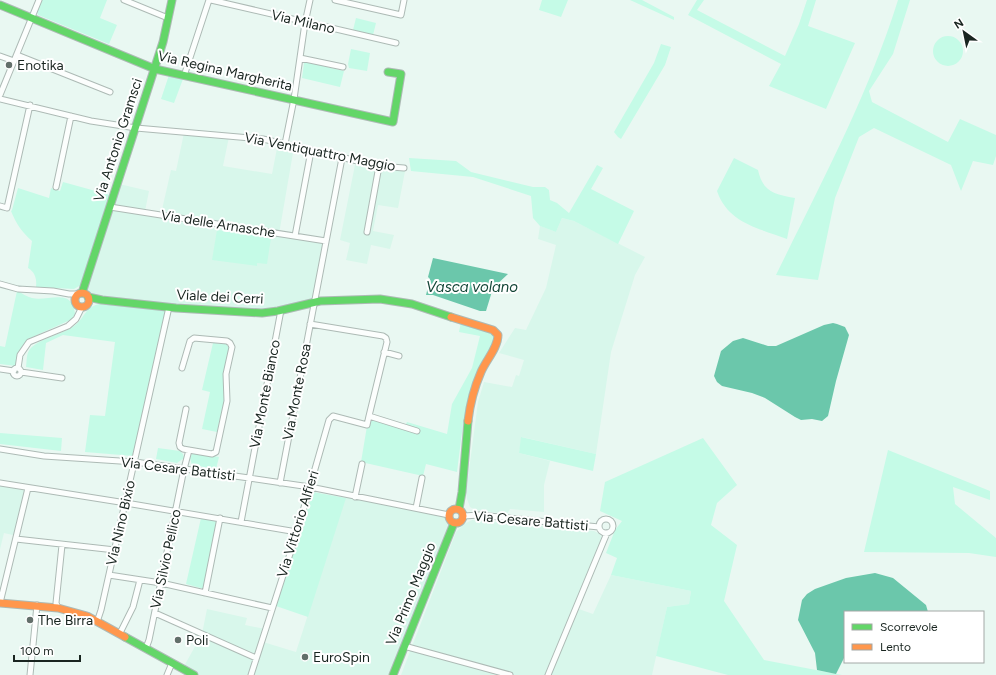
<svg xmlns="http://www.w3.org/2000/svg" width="996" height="675" font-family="Figtree,sans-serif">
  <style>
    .built { fill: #d8f7eb }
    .green { fill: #c5fbe7 }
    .water { fill: #6bc7ab }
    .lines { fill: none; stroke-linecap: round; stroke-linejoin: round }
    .street-casing { stroke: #adbab5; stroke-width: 7 }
    .fast-casing { stroke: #adbab5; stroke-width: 9 }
    .slow-casing { stroke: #adbab5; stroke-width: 9 }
    .street { stroke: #fcfefd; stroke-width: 5 }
    .fast { stroke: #63d668; stroke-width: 7 }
    .slow { stroke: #ff974d; stroke-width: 7 }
    .poi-dot { fill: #626f6a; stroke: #fff; stroke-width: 1.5 }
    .labels { text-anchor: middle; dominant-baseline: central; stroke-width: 4; stroke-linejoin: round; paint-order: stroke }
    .street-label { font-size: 14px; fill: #192520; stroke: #fff }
    .poi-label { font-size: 14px; fill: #192520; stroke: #fff; text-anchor: start }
    .water-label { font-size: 15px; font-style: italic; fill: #124536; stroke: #fff }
  </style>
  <rect width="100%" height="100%" fill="#e9f8f2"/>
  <path class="built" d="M184,133l45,4 -6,29 49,8 6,-31 16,4 -15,87 47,7 -12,60 -57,11 -168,-16 -3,-3 33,-109 30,7 -4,20 16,3 10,-44 5,1z
    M356,160l24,5 26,1 -8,42 -20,-3 -5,26 21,4 -4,14 -19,-4 -4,19 -21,-4 4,-17 -10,-3z
    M562,218l12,3 71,36 -10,18 -24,77 -15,102 -74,-17 -3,16 31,8 -6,24v27l-34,-3 -3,5 -31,-4 -6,-3 -3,-8 -1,-6 12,-91 6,-20 28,5 4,-12 3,1 5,-16 -25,-7 16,-25 11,2 20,-42 10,-43 -18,-6 2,-13 16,6z
    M0,484l27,5 -10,47 -13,-3 -4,16z
    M346,496l101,19 1,4 4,4 -60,152h-141l12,-33 33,10z
    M472,520l122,11 6,3 2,4 -29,69 20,7 18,-39 80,16 -2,13 -22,3 -15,68h-251l55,-143 8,-8z
    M207,609l40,9 -2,7 20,4 -15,46h-53l-14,-7 19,-34z"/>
  <path class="green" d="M42,0h65l-7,18 17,7 -8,19 -71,-29 -1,-3z
    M542,0h26l-7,17 -22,-7z
    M630,0h12l32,17v3z
    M697,0h7l-7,10 88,46 14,-32 8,-24h9l-8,26 47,17 -29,66 -57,-23 12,-22 -93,-49z
    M898,0h12l-17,54 -24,37 3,11 76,40 12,-23 36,16v21l-3,9 -20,-4 -12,30 -10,-26 -77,-37 -15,9 -24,61 -17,82 -42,-5c44,-90 92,-179 122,-275z
    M356,18l20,5 -3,12 -20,-5z
    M933 51a15 15 0 1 1 30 0a15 15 0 1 1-30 0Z
    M661,44l10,3 -6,18 -44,74 -3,-2 -4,-5 40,-69z
    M351,49l19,4 -3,18 -18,-3 -1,-4z
    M306,62l38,9 -4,16 -38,-9 2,-15z
    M169,75l14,4 -9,24 -13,-4z
    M409,158l47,3 15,11 62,15h12l4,3 1,10 7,3 12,10 28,-48 6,3 -12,21 43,22 -16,33 -44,-23 -12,-3 -6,14 -16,-6 -7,-8 -2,-22 -58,-19 -62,-6z
    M734,158l24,12c5,22 16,24 37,28l-8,41c-29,-11 -59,-16 -70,-48z
    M63,182l47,13 -29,90 -7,4 -38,-2c1,-8 -1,-15 -8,-19l4,-27c-11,-10 -15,-16 -21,-30l1,-1 6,-22 31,10 2,-10 9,3z
    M217,230l54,8 -4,26 -10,-1v3l-45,-6z
    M17,291c5,2 10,6 15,7 15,4 41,-11 43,16l-3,5 -4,2 -40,18c-8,9 -10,16 -12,27l-16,-2v-18l5,1z
    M99,304l67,6 -33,146 -48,-4 5,-37 15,1 10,-74 -52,-7 -17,8 -3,27 -17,-3c1,-6 0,-13 4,-18 10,-11 32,-14 44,-23 11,-8 10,-18 25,-22z
    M461,322c12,3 31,4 34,18l-25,54 -8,38 -5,40 -31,-8 -3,12 -62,-14 8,-48 36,12 2,-4 40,12 5,-30 20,-36 8,-32 -21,-4z
    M213,343l13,1 3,4 -6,32 1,21 -7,31 -15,-3 8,-37 -8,-2z
    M0,433l62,5 -1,13 -61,-7z
    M521,437l75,17 -3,17 -74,-18z
    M703,438l34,47 -20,18 -6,22 26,20 -13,56 40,59 78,15h-114l-72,-19 11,-49 22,-3 2,-13 -80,-16 6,-17 -11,-5 9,-23 7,-9 -22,-10 5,-29z
    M158,448l22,3 3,3 1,4 -7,5 -21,-4z
    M888,450l102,41v9l-37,-13 2,17 41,34v19l-27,-4 -105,-1z
    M196,453l23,4 -3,12 -24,-4 -2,-7 2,-4z
    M313,492l33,6 -38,119 -32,-11z
    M201,518l16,3 -13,68 -18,-5z"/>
  <path class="water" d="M433,258l75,16 -15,14 -7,23h-6l-47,-16h-7l4,-16 -2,-2z
    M833,323l4,1 8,3 4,8 -13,46 -8,35 -6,5 -10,-2 -11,1 -6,-3 -30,-19 -13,-5 -30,-7 -5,-4 -3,-6 7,-25 12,-10 10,-3 25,8h8l48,-21z
    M875,573l18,5 33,27 2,7h-83v44l-9,18 -19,-4 -2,-17 -17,-33 4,-20 5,-6 8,-5 31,-11z"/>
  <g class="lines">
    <g class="street-casing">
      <path id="street" d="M124,0l44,18
        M211,0l185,43
        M335,0l66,15 3,-15
        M17,55l93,37
        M0,56l14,5
        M300,58l43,9
        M184,76l25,-76
        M0,95l39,-95
        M0,99l91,22 45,7 127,11 116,27 25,2
        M285,144l9,-45 11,-76 5,-23
        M56,187l15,-71
        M0,206l7,2 23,-103
        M110,207l216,34
        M367,232l12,-66
        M295,236l16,-85
        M0,284l18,5 35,2 16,3h9
        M310,324l73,12 3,2 1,4 -18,74 48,15
        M384,352l15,4
        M18,368l2,-13 9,-13 39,-16 8,-7 6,-12
        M182,368l8,-27 4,-3 33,3 3,2 2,4 -6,27 1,27 -11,51 -4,2 -29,-5 -3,-2 -1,-4 7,-34
        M13 372a4 4 0 1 1 8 0a4 4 0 1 1-8 0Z
        M0,369l14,2
        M21,372l41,6
        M0,449l44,7 91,6 114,16 61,9 139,28
        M0,483l126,20 171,29
        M280,483l62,-325
        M355,497l7,-33
        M416,508l6,-30
        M464,516l15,-1 120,12
        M599 526a7 7 0 1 1 14 0a7 7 0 1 1-14 0Z
        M241,522l40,-212
        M16,539l99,11
        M109,575l52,8 111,25
        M205,593l15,-75
        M0,603l28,-115
        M58,608l-2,-5 6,-58
        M155,613l101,45
        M97,622l4,-12 68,-303
        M120,633l13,-26 7,-27
        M404,646l106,29
        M146,648l3,-8 35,-171 5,-19
        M30,675l7,-70
        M167,675l5,-12
        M251,675l46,-143 32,-112 4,-4 34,9 2,-9
        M548,675l59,-142"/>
    </g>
    <g class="fast-casing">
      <path id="fast" d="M0,5l155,64 238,53 8,-48 -13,-2
        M82,293l81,-251 9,-42
        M88,297l14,3 74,8 86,5 16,-2 42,-10 60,-2 32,5 39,13
        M459,509l3,-17 6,-71
        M125,637l69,38
        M393,675l61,-152"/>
    </g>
    <g class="slow-casing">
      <path id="slow" d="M75 300a7 7 0 1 1 14 0a7 7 0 1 1-14 0Z
        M451,317l42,13 5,5c0,13 -12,25 -17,37 -7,16 -11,32 -13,49
        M449 516a7 7 0 1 1 14 0a7 7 0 1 1-14 0Z
        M0,603l58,5 29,8 38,21"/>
    </g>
    <use href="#street" class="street"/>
    <use href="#fast" class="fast"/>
    <use href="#slow" class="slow"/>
  </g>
  <g class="poi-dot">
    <circle cx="9" cy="65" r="4"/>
    <circle cx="30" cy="620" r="4"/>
    <circle cx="178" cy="640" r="4"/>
    <circle cx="305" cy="657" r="4"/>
  </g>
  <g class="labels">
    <g class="street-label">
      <text transform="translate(303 22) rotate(13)">Via Milano</text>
      <text transform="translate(225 71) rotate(13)">Via Regina Margherita</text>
      <text transform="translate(118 140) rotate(-72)">Via Antonio Gramsci</text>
      <text transform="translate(320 152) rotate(11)">Via Ventiquattro Maggio</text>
      <text transform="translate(218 224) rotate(9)">Via delle Arnasche</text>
      <text transform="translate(220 297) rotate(3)">Viale dei Cerri</text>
      <text transform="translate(297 392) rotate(-79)">Via Monte Rosa</text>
      <text transform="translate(265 394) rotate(-79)">Via Monte Bianco</text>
      <text transform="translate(178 469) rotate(7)">Via Cesare Battisti</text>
      <text transform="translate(531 521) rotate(5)">Via Cesare Battisti</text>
      <text transform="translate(121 523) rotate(-77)">Via Nino Bixio</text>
      <text transform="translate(298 524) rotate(-73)">Via Vittorio Alfieri</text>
      <text transform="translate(166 559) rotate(-78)">Via Silvio Pellico</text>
      <text transform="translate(411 594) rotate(-68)">Via Primo Maggio</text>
    </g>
    <g class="poi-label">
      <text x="17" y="65">Enotika</text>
      <text x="38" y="620">The Birra</text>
      <text x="186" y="640">Poli</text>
      <text x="313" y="657">EuroSpin</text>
    </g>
    <g class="water-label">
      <text x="472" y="287">Vasca volano</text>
    </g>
  </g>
  <rect x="844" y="611" width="140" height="52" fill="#ffffff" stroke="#a3a8a6"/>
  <rect x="852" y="624" width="20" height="6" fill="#63d668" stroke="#a3a8a6"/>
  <text x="880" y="631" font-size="12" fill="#192520">Scorrevole</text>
  <rect x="852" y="644" width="20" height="6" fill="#ff974d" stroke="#a3a8a6"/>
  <text x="880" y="651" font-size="12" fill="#192520">Lento</text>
  <g transform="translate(964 32) rotate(327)" stroke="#ffffff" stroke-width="3" paint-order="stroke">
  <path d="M0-3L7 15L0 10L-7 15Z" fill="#192520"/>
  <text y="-6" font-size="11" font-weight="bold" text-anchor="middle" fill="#192520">N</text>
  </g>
  <path d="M14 655v6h66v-6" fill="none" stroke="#192520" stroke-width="2"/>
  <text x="20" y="655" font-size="12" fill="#192520" stroke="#ffffff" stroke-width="3" paint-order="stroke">100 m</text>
</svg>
